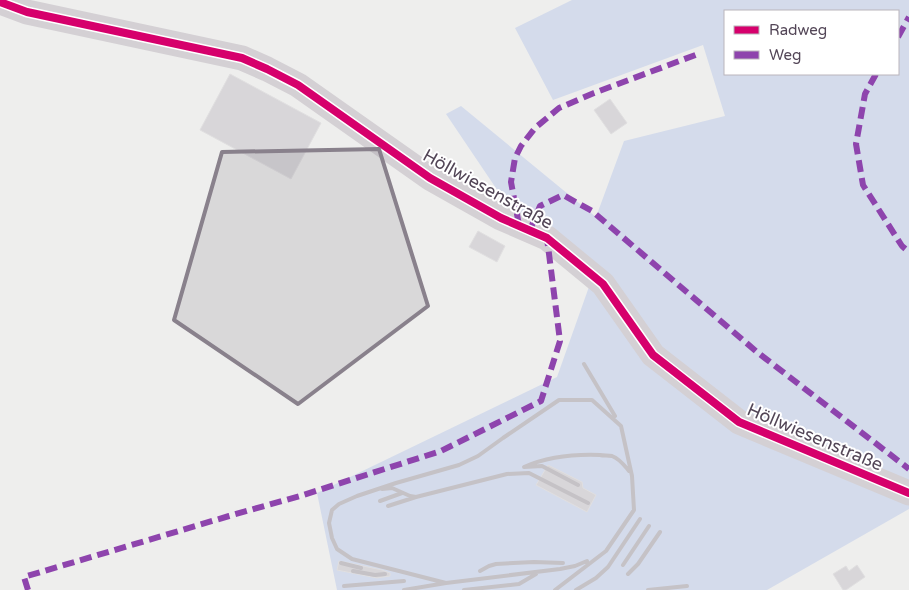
<svg xmlns="http://www.w3.org/2000/svg" width="909" height="590" font-family="'Varela Round',sans-serif">
  <style>
    .green { fill: #d4dbeb; fill-rule: evenodd }
    .building { fill: #d8d6d9; stroke: #e0dfe0 }
    .lines { fill: none; stroke-linecap: round; stroke-linejoin: round }
    .minor { stroke: #d4d0d4; stroke-width: 25 }
    .rail { stroke: #c5c2c6; stroke-width: 4 }
    .quiet { stroke: #8e44ad; stroke-width: 6; stroke-dasharray: 12 6; stroke-linecap: butt }
    .cycleway-casing { stroke: #fff; stroke-width: 11 }
    .cycleway { stroke: #d6006c; stroke-width: 8 }
    .marked { fill: #89818c; fill-opacity: 0.2; stroke: #89818c; stroke-width: 4; stroke-linejoin: round }
    .labels { text-anchor: middle; dominant-baseline: central; stroke-width: 4; stroke-linejoin: round; paint-order: stroke }
    .street-label { font-size: 18px; fill: #534657; stroke: #fff }
  </style>
  <rect width="100%" height="100%" fill="#eeeeed"/>
  <path class="green" d="M572,0h337v509l-142,81h-430l-20,-97 240,-116 39,-110 -88,-61 -62,-92 15,-8 135,111 28,-76 101,-25 -22,-71 -150,55 -38,-72zM725,11h173v63h-173z"/>
  <path class="building" d="M230,74l91,49 -30,56 -91,-49z
    M610,99l17,24 -16,11 -17,-24z
    M478,231l27,15 -8,16 -28,-15z
    M548,465l34,17 1,6 13,7 -9,17 -51,-27z
    M339,561l43,9 8,3v3l-13,2 -40,-8z
    M857,565l8,12 -19,13h-3l-10,-16 13,-8 3,5z"/>
  <g class="lines">
    <path class="minor" d="M0,2l27,10 215,46 25,11 31,16 132,93 71,40 46,20 56,46 50,71 86,67 170,71"/>
    <path class="rail" d="M584,364l31,52
      M578,485l-36,-19 -18,1c23,-10 50,-13 76,-12 4,1 8,0 12,1 8,3 12,9 17,15
      M382,489l10,-1 18,8 6,1 91,-23 22,-1 59,30
      M380,501l22,-8
      M388,506l28,-9
      M341,563l20,5
      M623,565l26,-39
      M353,571l22,4 10,-1
      M480,571l9,-5 7,-2 38,-2 29,1
      M628,574l10,-10 22,-32
      M446,583l-94,-24 -15,-10 -5,-11 -3,-15 3,-13 7,-6 18,-8 39,-13 63,-18 19,-9 25,-18 56,-38h33l29,26 11,50 2,34 -28,41 -51,39
      M344,586l60,-5
      M404,590l42,-7 114,-14 15,-3 12,-5
      M464,590l55,-6 17,-10
      M576,590l20,-12 12,-11 32,-48
      M648,590l39,-4"/>
    <path class="quiet" d="M898,37l11,-20
      M876,74l-11,20 -9,50 7,41 39,61 7,6
      M519,225l-8,-43 4,-24 6,-12 14,-18 24,-20 35,-15 104,-39
      M530,230l10,-24 23,-11 29,16 165,141 152,117
      M28,590l-4,-13 205,-61 71,-20 141,-45 100,-50 19,-60 -13,-103"/>
    <g class="cycleway-casing">
      <path id="cycleway" d="M0,2l27,10 215,46 25,11 31,16 132,93 71,40 46,20 56,46 50,71 86,67 170,71"/>
    </g>
    <use href="#cycleway" class="cycleway"/>
  </g>
  <path class="marked" d="M379,149l49,157 -130,98 -124,-84 48,-168z"/>
  <g class="labels">
    <g class="street-label">
      <text transform="translate(488 189) rotate(29)">Höllwiesenstraße</text>
      <text transform="translate(815 437) rotate(23)">Höllwiesenstraße</text>
    </g>
  </g>
  <rect x="724" y="10" width="175" height="65" fill="#ffffff" stroke="#bab5bc"/>
  <rect x="734" y="26" width="25" height="8" fill="#d6006c" stroke="#bab5bc"/>
  <text x="769" y="35" font-size="15" fill="#534657">Radweg</text>
  <rect x="734" y="51" width="25" height="8" fill="#8e44ad" stroke="#bab5bc"/>
  <text x="769" y="60" font-size="15" fill="#534657">Weg</text>
</svg>
